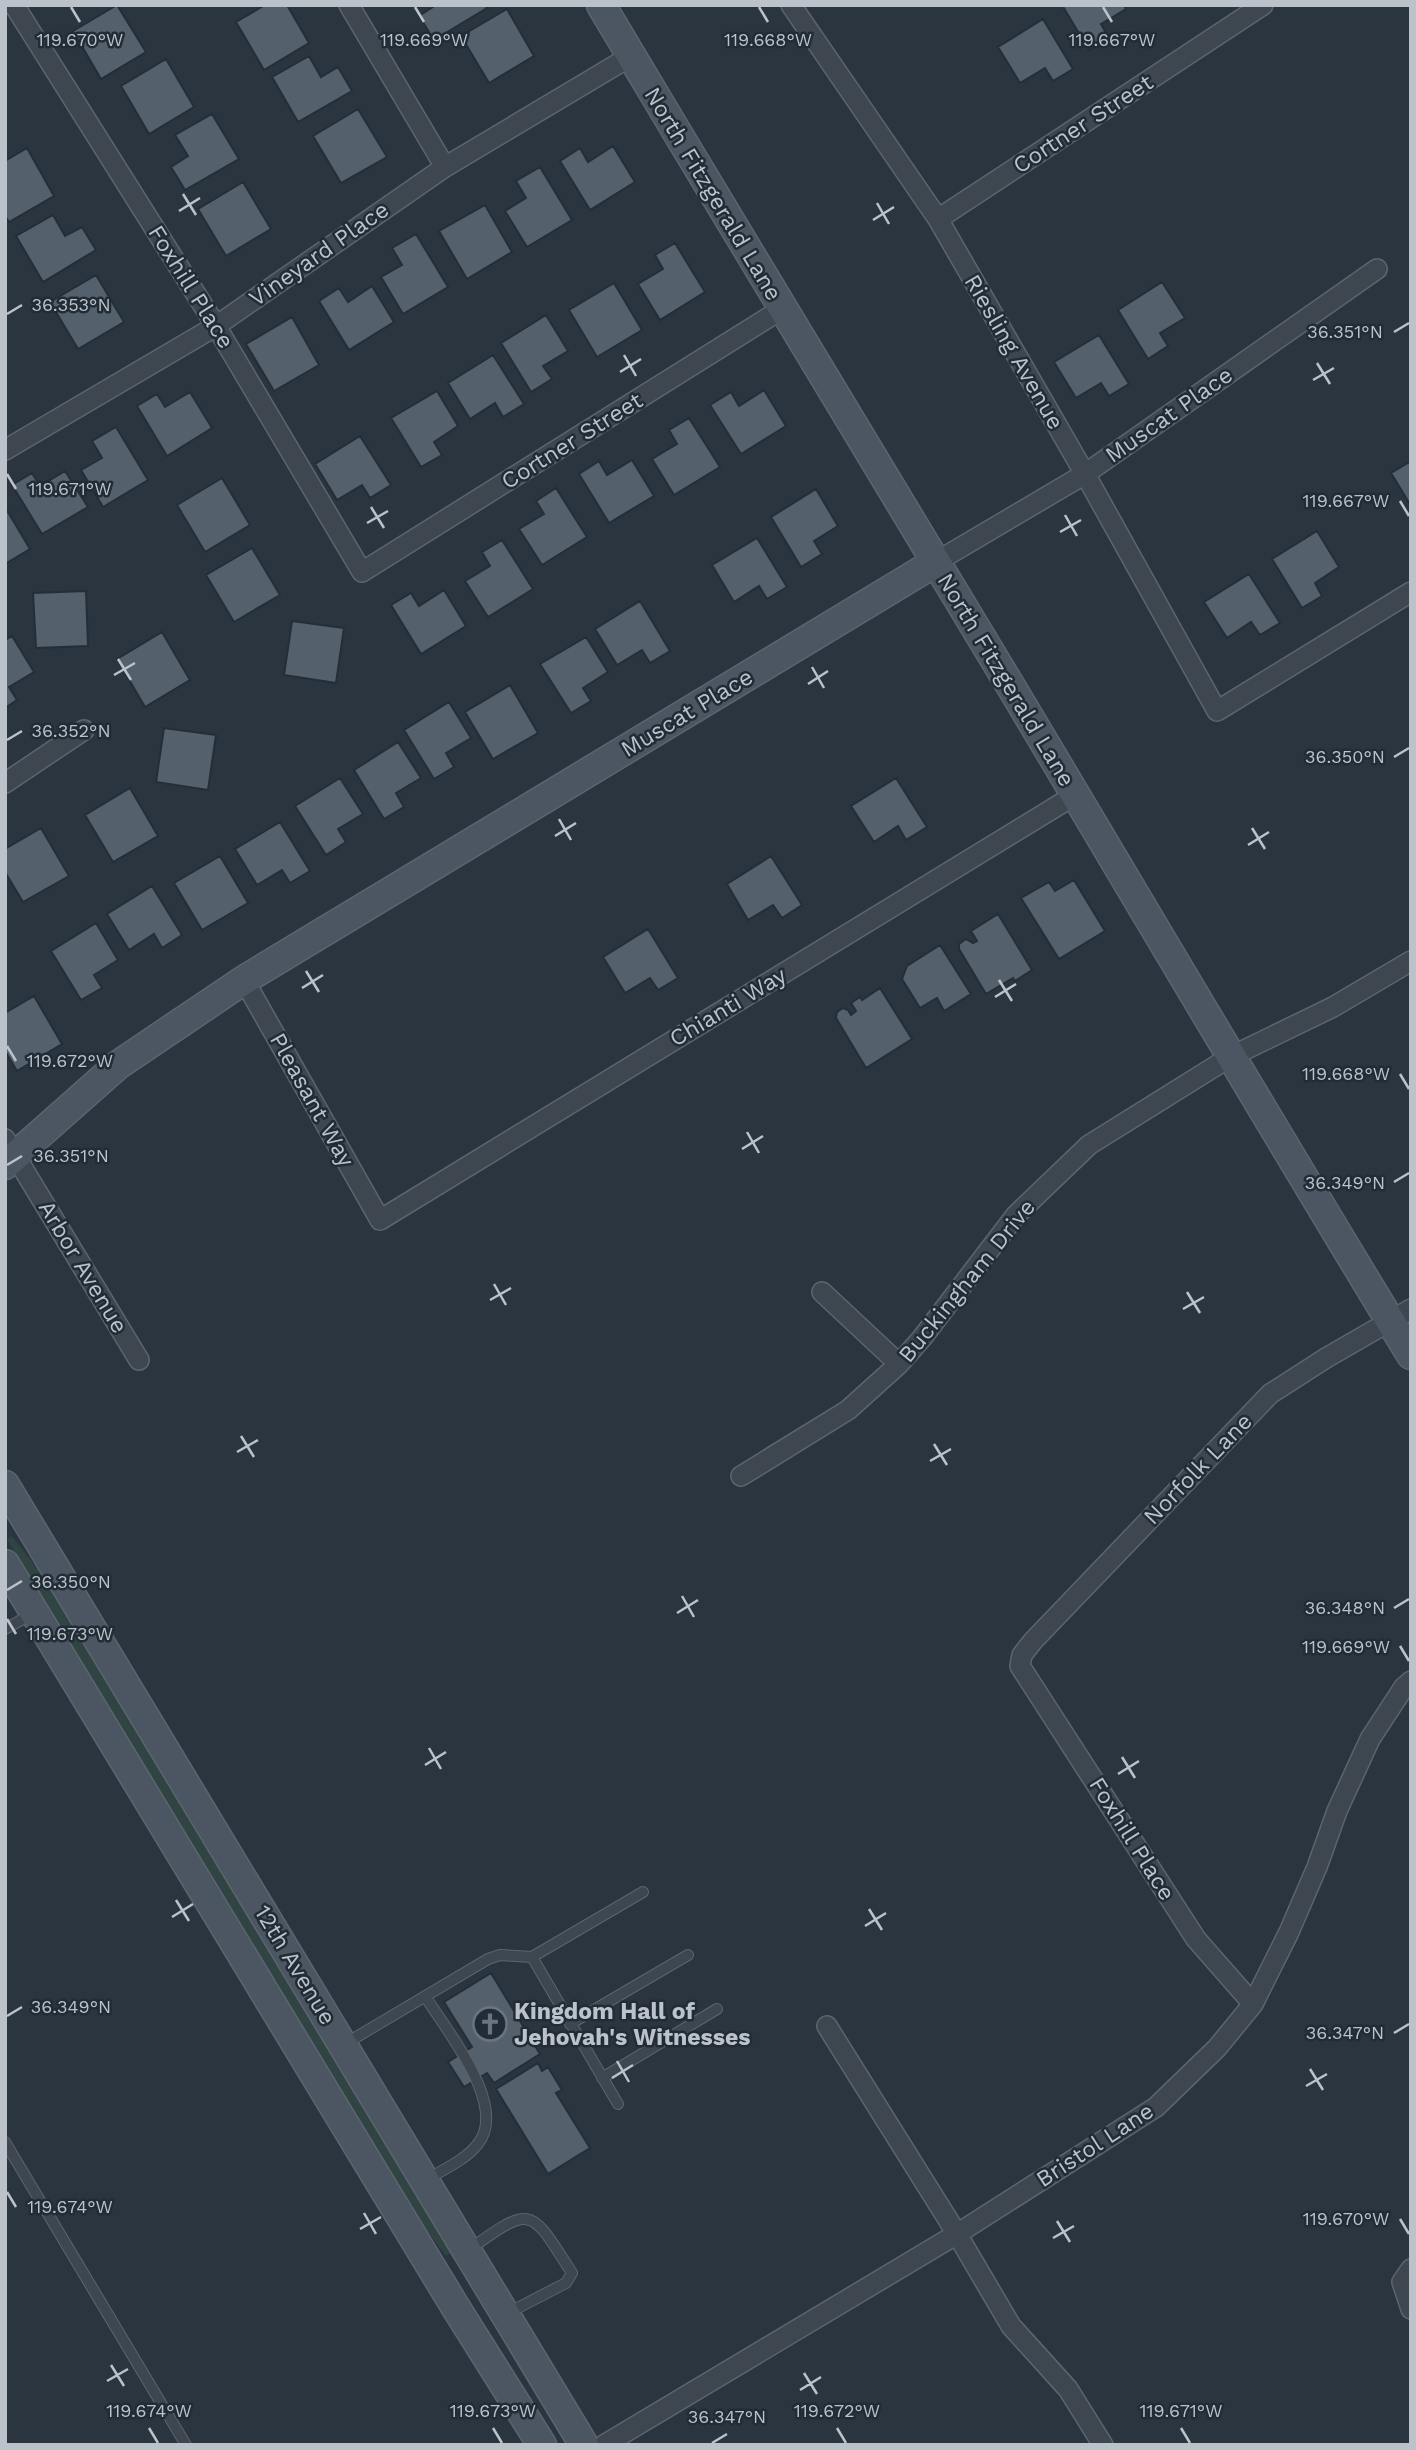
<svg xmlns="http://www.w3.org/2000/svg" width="1416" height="2450" font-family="'Work Sans',sans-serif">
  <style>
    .green { fill: #2f4443 }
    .building { fill: #55606d; stroke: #252e38; stroke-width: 2 }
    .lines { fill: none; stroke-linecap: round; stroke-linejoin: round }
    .lane-casing { stroke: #5c656e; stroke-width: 12 }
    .street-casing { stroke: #5c656e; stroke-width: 22 }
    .secondary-casing { stroke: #5c656e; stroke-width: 31 }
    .lane { stroke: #3e4750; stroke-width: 10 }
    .street { stroke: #3e4750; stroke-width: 19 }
    .secondary { stroke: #4c5663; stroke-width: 28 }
    .ticks { fill: none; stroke: #bbc2ca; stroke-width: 2.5 }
    .labels { text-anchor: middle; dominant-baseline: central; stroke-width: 5; stroke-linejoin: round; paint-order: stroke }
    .street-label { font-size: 23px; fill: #bbc2ca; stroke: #222c36 }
    .poi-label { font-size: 23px; font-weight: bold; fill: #bbc2ca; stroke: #222c36; text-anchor: start }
    .ticks-label { font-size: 18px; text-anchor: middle; fill: #bbc2ca; stroke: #222c36; stroke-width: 5; stroke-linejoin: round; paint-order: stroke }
  </style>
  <rect width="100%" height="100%" fill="#2a3540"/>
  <path class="green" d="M12,1536l28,36 137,220 276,460 -7,4 -35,-47 -342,-561 -62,-109z"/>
  <path class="building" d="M117,5l29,47 -45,27 -28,-48z
    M265,5h22l22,38 -45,27 -28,-48z
    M485,5l2,3 -53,32 -15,-24 17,-11z
    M1062,5h62l2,4 -25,15 8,14 -20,12z
    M507,9l27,47 -45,27 -28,-47z
    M1043,19l30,50 -20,12 -8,-13 -25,15 -22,-36z
    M309,56l12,21 17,-10 14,24 -54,31 -26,-45z
    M166,59l28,48 -45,27 -28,-48z
    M358,109l29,48 -46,26 -28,-47z
    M212,114l27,45 -54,31 -14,-23 17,-11 -13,-21z
    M613,146l22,36 -45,28 -30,-49 20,-13 8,14z
    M27,148l27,48 -45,26 -4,-6v-55z
    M540,167l32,53 -45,27 -22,-36 21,-13 -10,-17z
    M243,182l28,47 -45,27 -28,-47z
    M485,205l27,47 -45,27 -28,-48z
    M53,215l12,21 17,-9 14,23 -53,32 -27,-46z
    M416,234l32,53 -45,27 -22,-37 21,-12 -10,-17z
    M675,243l30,49 -45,28 -22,-36 25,-15 -8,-14z
    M96,275l28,47 -46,27 -28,-47z
    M1162,282l23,36 -25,15 8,13 -20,13 -30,-49z
    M614,283l28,47 -45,27 -28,-47z
    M372,286l22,36 -45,28 -30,-49 20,-13 9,14z
    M546,315l22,36 -25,15 9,13 -21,13 -30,-49z
    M292,317l27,48 -45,26 -28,-47z
    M1099,335l30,49 -20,12 -8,-13 -25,15 -22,-36z
    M493,355l31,49 -21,13 -8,-14 -25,16 -22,-36z
    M764,390l22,36 -45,28 -31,-49 21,-13 8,14z
    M437,391l21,35 -24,16 8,13 -21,12 -30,-49z
    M190,392l22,36 -45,28 -30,-50 20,-12 8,13z
    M689,418l31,49 -46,28 -22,-36 25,-15 -8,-14z
    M116,427l32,53 -45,27 -22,-37 21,-12 -10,-17z
    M360,436l31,49 -21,13 -8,-13 -25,15 -22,-36z
    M632,460l22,36 -45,27 -30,-49 20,-13 8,14z
    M1411,461v45l-20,-33z
    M65,471l23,36 -46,27 -30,-49 20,-12 8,13z
    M222,478l28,47 -45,27 -28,-47z
    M556,488l31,49 -45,28 -23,-36 25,-15 -8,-13z
    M816,489l22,37 -24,15 8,13 -21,13 -30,-50z
    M5,507l25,42 -25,15z
    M1317,531l22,36 -24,16 7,13 -20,12 -30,-49z
    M757,538l30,49 -20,12 -8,-13 -25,16 -22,-37z
    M502,540l31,49 -45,28 -23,-36 25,-15 -8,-14z
    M252,548l28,47 -46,27 -28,-47z
    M1249,574l31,49 -20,12 -9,-13 -24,16 -23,-36z
    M444,590l22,36 -45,28 -30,-49 20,-12 8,13z
    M86,591l2,55 -52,2 -3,-55z
    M640,601l30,50 -20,12 -8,-13 -25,15 -22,-36z
    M292,621l52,7 -8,55 -52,-8z
    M162,632l28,48 -45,27 -28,-48z
    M12,636l22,36 -25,15 8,13 -12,8v-68z
    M586,637l22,35 -25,16 8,13 -20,12 -31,-49z
    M510,685l28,48 -45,26 -28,-47z
    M449,702l22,36 -25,15 8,14 -20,12 -30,-49z
    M164,728l52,7 -8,55 -52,-8z
    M398,742l23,36 -25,15 8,14 -20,12 -30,-49z
    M340,778l23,36 -25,15 8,13 -20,13 -31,-49z
    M896,778l31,49 -21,13 -8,-14 -24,16 -23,-36z
    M130,788l28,48 -45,26 -28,-47z
    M280,822l30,49 -20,12 -8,-13 -25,15 -22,-36z
    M41,828l28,48 -46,26 -18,-30v-23z
    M220,856l28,47 -46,27 -28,-47z
    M771,856l31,49 -20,13 -9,-13 -25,15 -21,-36z
    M1074,880l31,51 -46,28 -38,-61 28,-16 6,9z
    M152,886l30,49 -20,13 -8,-14 -25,16 -22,-36z
    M998,914l34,56 -17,11 -2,-3 -27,16 -27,-45v-5l7,-5 7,4 4,-2 -6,-10z
    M96,923l22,37 -24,15 8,13 -21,12 -30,-49z
    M648,929l30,49 -20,12 -8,-12 -25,15 -22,-36z
    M940,945l31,49 -27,17 -7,-13 -17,10 -18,-29 5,-13z
    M880,988l32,51 -46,29 -30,-50 1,-6 6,-4 5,2 3,5 5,-4 -5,-8 9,-6 2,3z
    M34,996l28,48 -45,27 -12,-20v-38z
    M491,1973l49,81 -46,29 -7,-10 -23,14 -16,-25 24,-15 -28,-45z
    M538,2063l4,8 6,-4 14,23 -6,3 34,55 -42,26 -52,-85z"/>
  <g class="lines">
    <g class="lane-casing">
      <path id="lane" d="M5,1629l27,-15
        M532,1957l111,-65
        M425,1996c21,34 85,111 52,149 -12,15 -33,24 -49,34
        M570,2024l118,-69
        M343,2045l145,-86 12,-4 32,2 86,147
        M602,2078l115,-69
        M5,2142l181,303
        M469,2250c65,-48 62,-40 103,23l-6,10 -60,31"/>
    </g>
    <g class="street-casing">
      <path id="street" d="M14,5l202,321 146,246 420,-263
        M349,5l96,162
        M791,5l147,214 147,255 132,237 194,-119
        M938,219l325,-214
        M5,450l211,-124 229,-159 186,-111
        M936,562l149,-88 292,-205
        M5,783l79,-53
        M244,980l136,240 695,-425
        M5,1139l134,221
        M822,1292l77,72
        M741,1476l107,-66 51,-46 23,-26 94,-123 73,-70 141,-88 103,-50 78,-46
        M1253,2004l-57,-65 -176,-273 2,-11 11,-14 237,-247 56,-36 85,-49
        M827,2026l130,208 54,92 57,63 35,56
        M1411,2269l-9,13 9,27
        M604,2445l353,-211 199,-127 61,-59 36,-44 36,-72 28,-65 20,-56 33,-72 34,-52 7,-6"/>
    </g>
    <g class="secondary-casing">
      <path id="secondary" d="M601,5c136,229 275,456 412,685 132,221 263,444 398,665
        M5,1165l113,-100 126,-85 692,-418
        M5,1485l579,960
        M5,1564l451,744 86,137"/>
    </g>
    <use href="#lane" class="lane"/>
    <use href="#street" class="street"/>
    <use href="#secondary" class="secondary"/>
  </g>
  <path class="ticks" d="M71,7l9,15M415,7l9,15M759,7l9,15M1103,7l9,15M183,194l13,21M877,203l12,21M179,211l21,-13M873,220l21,-13M7,314l15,-9M1394,332l15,-9M624,355l12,21M1317,363l13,21M620,372l21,-13M1313,380l21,-12M7,474l9,15M1400,501l9,15M371,507l13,21M1065,515l12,21M367,523l21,-12M1060,532l21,-12M118,659l13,21M812,667l12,21M114,675l21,-12M808,684l20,-13M7,740l15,-9M1394,757l15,-9M559,819l12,21M1252,828l13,21M555,836l21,-13M1248,845l21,-13M306,971l13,21M999,980l13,21M302,988l21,-13M995,997l21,-13M7,1046l9,15M1400,1074l9,15M747,1132l12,21M742,1149l21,-13M7,1165l15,-9M1394,1182l15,-9M494,1284l12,21M1187,1292l13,21M490,1300l21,-12M1183,1309l21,-12M241,1436l13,21M934,1444l13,21M237,1452l21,-12M930,1461l21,-12M7,1590l15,-9M682,1596l12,21M1394,1608l15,-9M677,1613l21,-13M7,1619l9,15M1400,1646l9,15M429,1748l12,21M1122,1757l13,21M425,1765l21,-13M1118,1774l21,-13M176,1900l13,21M869,1909l13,21M172,1917l21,-13M865,1926l21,-13M7,2016l15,-9M1394,2033l15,-9M617,2061l12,21M1310,2069l13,21M612,2078l21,-13M1306,2086l21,-12M7,2192l9,15M364,2213l12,21M1400,2219l9,15M1057,2221l13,21M360,2229l21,-12M1053,2238l21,-12M111,2365l13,21M804,2373l13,21M107,2381l21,-12M800,2390l21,-13M149,2428l9,15M493,2428l9,15M837,2428l9,15M1181,2428l9,15M712,2443l15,-9"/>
  <defs>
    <g id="church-ring" transform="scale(1.75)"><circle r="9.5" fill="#222c36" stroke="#6b7280" stroke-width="1.5"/><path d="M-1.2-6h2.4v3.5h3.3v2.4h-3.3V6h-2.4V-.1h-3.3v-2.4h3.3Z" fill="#6b7280"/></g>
  </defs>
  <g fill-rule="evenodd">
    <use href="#church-ring" x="490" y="2024"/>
  </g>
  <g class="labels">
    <g class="street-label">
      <text transform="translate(1083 124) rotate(-33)">Cortner Street</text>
      <text transform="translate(713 194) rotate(59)">North Fitzgerald Lane</text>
      <text transform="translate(319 254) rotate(-35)">Vineyard Place</text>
      <text transform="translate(191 287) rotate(58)">Foxhill Place</text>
      <text transform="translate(1014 352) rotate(60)">Riesling Avenue</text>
      <text transform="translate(1169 415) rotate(-35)">Muscat Place</text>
      <text transform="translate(572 441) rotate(-32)">Cortner Street</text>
      <text transform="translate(1006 680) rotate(59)">North Fitzgerald Lane</text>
      <text transform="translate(687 713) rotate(-31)">Muscat Place</text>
      <text transform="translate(728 1007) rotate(-31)">Chianti Way</text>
      <text transform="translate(312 1100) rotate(61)">Pleasant Way</text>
      <text transform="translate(83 1267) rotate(59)">Arbor Avenue</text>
      <text transform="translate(967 1281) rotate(-51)">Buckingham Drive</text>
      <text transform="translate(1198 1469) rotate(-46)">Norfolk Lane</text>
      <text transform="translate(1132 1839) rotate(58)">Foxhill Place</text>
      <text transform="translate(295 1965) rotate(59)">12th Avenue</text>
      <text transform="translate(1095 2145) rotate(-33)">Bristol Lane</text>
    </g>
    <g class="poi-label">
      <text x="514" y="2011">Kingdom Hall of<tspan x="514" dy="26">Jehovah's Witnesses</tspan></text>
    </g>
  </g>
  <g class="ticks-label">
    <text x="80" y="46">119.670°W</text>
    <text x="424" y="46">119.669°W</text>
    <text x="768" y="46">119.668°W</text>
    <text x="1112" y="46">119.667°W</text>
    <text x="71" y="311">36.353°N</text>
    <text x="1345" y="338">36.351°N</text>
    <text x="70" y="495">119.671°W</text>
    <text x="1346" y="507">119.667°W</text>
    <text x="71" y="737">36.352°N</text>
    <text x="1345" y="763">36.350°N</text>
    <text x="70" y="1067">119.672°W</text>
    <text x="1346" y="1080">119.668°W</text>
    <text x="71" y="1162">36.351°N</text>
    <text x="1345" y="1189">36.349°N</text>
    <text x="71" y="1588">36.350°N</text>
    <text x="1345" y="1614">36.348°N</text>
    <text x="70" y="1640">119.673°W</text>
    <text x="1346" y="1653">119.669°W</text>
    <text x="71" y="2013">36.349°N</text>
    <text x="1345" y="2039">36.347°N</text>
    <text x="70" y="2213">119.674°W</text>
    <text x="1346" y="2225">119.670°W</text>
    <text x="149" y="2417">119.674°W</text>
    <text x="493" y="2417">119.673°W</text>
    <text x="837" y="2417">119.672°W</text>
    <text x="1181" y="2417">119.671°W</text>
    <text x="727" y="2423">36.347°N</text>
  </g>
  <rect width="1416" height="2450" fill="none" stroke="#bbc2ca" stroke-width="14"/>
</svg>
